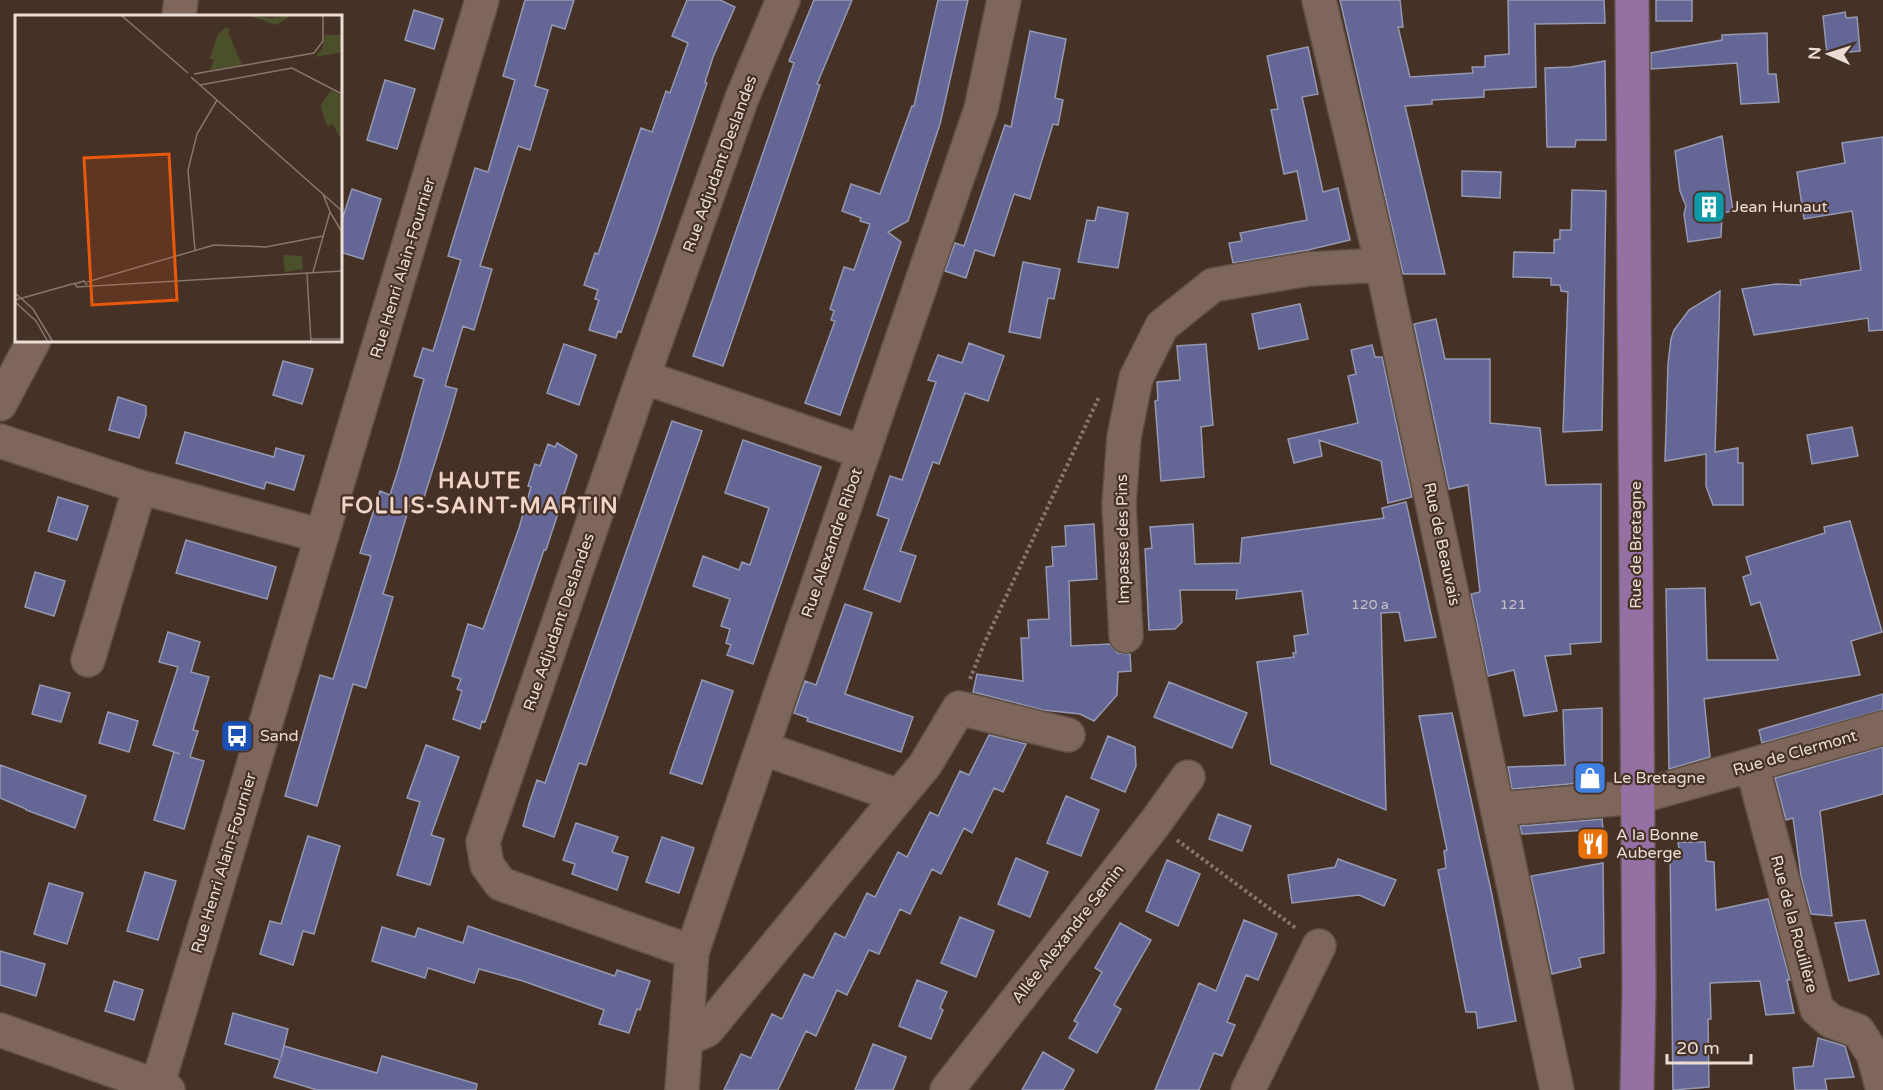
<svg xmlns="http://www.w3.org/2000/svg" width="1883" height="1090" font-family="'Varela Round',sans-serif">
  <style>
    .building { fill: #646695; stroke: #9598b1; stroke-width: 1.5 }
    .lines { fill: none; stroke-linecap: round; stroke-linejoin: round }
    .minor-casing { stroke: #615046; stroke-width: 36 }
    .major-casing { stroke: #615046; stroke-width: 36 }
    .path { stroke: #88766c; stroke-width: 4; stroke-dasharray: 3 3; stroke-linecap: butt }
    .minor { stroke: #7e665a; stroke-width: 33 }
    .major { stroke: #9471a2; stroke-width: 33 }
    .labels { text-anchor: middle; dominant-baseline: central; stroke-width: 4.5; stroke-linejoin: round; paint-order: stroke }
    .number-label { font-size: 14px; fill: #c9bfc6 }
    .street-label { font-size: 16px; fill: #ebddd6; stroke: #463126 }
    .poi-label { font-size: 16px; fill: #ebddd6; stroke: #463126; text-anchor: start }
    .district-label { font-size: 22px; font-weight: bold; letter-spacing: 1.5px; fill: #f0d4c6; stroke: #463126 }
    .inset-road { fill: none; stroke: #88766c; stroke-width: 1.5 }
    .view { fill: #e8590c; fill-opacity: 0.15; stroke: #e8590c; stroke-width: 3 }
    .inset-edge { fill: none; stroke: #ebddd6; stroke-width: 3 }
  </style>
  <rect width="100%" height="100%" fill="#463126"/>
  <path class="building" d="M525,0h49l-9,29 -13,-4 -17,61 13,4 -18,60 -12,-4 -38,120 12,3 -18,61 -11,-4 -18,60 12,3 -8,28 -27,87 -11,-3 -28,93 10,3 -27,91 -13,-4 -36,122 -32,-10 35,-121 13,4 38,-123 -11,-3 20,-62 10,4 9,-28 25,-88 -10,-3 9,-28 10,3 28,-91 -13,-4 27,-88 13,4 27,-92 -12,-4z
    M687,0h33l15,7 -22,50 -8,25 2,1 -52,154 -34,95 -3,-1 -2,7 -27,-8 10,-30 -4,-1 3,-9 -14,-5 11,-32 3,1 43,-126 11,4 14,-41 4,2 18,-50 -16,-7z
    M814,0h38l-35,84 3,1 -97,281 -30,-10 101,-293 -5,-2z
    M938,0h30l-28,124 -32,97 -20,11 13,10 -61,173 -35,-12 30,-82 -4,-1 3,-9 -4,-2 14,-42 10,3 16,-46 -10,-3 1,-3 -19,-7 9,-27 29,10 32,-88h2z
    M1340,0h60l3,27h-5l12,50 63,-4 -1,-6h13v-11l24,-2 -1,-54h96l1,23 -70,1 1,63 -52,3v7l-52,3v4l-27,2 40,168h-42z
    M1656,0h36v21h-36z
    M414,10l29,9 -9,30 -29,-9z
    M1845,12l1,6 11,-1 3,34 -33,3 -4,-38z
    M1030,31l36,8 -11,59 8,2 -5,25 -5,-1 -23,75 -16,-5 -20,62 -19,-6 -9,28 -21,-7 10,-28 9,3 41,-121 6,2z
    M1767,33l1,41h8l3,28 -38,2 -4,-41 -86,6v-16l71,-13v-5z
    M1308,47l10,47 -16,3 21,95 15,-4 12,52 -42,10 -75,13 -4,-20 13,-2 -2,-8 67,-13 -10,-49 -13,3 -13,-64 7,-1 -11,-53z
    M1605,61l1,79h-30l-1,7h-28l-2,-79 26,-1z
    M385,80l30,9 -18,60 -30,-9z
    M1722,136l11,75 -11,2 -1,24 -33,5 -4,-28 2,-8 -6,-15 -5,-40z
    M1883,137v193l-14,1 -1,-13 -114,17 -12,-46 34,-5 25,1 -1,-5 61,-10 -9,-59 -48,8 -7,-47 48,-9 -3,-20z
    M1462,171l39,1 -1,26 -38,-2z
    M352,189l29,10 -18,60 -23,-7v-26z
    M1572,190l34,1 -4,239 -39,2 5,-140 -7,-1 -1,-6h-9v-7l-38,-1 1,-25 40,1v-13l6,-1v-9h11z
    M1098,207l30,6 -10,55 -40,-6 9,-42 8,1z
    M1023,262l37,7 -6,30 -6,-1 -8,40 -31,-6z
    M1720,291l-5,161 23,-4v15h5v42h-30l-7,-19v-32l-41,7 3,-97 3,-25 3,-9 15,-20z
    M1300,304l8,35 -49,10 -7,-35z
    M1436,319l9,40h45v64l50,5 6,57 55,-1v158l-31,2 1,10 -26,2 12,55 -33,5 -10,-46 -26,6 -17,-82 9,-2 -12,-107 -19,4 -35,-165z
    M969,343l35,13 -16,45 -23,-8 -26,71 -6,-2 -33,89 16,5 -16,46 -36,-13 25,-70 -12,-4 13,-39 12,4 34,-98 -8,-2 10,-25 24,8z
    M564,344l32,11 -17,50 -32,-12z
    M1206,344l7,81 -12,2 3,50 -43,4 -6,-80 3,-1 -1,-18 23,-2 -3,-34z
    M1372,345l3,12h7l30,140 -24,6 -7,-42 -62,-21 3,16 -28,7 -6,-24 70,-16 -10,-47 8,-2 -5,-24z
    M283,361l30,8 -11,35 -29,-9z
    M118,397l28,9v9l-7,23 -30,-8z
    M672,421l30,10 -116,334 -7,-2 -25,74 -31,-11 6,-22 8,-24 8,3z
    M1852,427l6,29 -46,8 -5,-29z
    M185,432l89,25 2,-9 28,8 -10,34 -28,-8 -2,7 -88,-26z
    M743,440l78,27 -68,197 -26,-9 4,-10 -5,-2 4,-14 -9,-3 9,-27 -37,-13 10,-30 36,14 3,-8 8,3 19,-57 -44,-15z
    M557,443l20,12 -31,95h-2l-59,172 -3,-1 -2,8 -27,-10 9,-28 -5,-2 4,-10 -9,-3 16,-52 15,5 36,-101 12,-41 -3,-1 7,-22 5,2 8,-22 7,3z
    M58,497l30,9 -11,34 -29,-9z
    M1406,502l30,135 -31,4 -6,-29 -18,1 5,197 -115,-46 -14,-102 37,-5 -1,-4h3l-2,-17 14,-2 -6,-43 -66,8 1,-9h-57l2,32 -7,7 -26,1 -4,-81 7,-1 -2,-21 43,-3 2,40 45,-1 2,-25 142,-20 -2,-10z
    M1850,521l32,111 -31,9 9,34 -156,24 6,58 -41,12 -3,-180 39,-1 2,72h71l-18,-58 -9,3 -8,-28 8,-3 -5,-17 79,-24 -1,-6z
    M1094,524l3,55 -28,2 2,65 39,-2 8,9 12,1 1,17 -13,1 -1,23 -23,26 -14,-7 -37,-4 -70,-18 4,-18 46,7 -2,-43h8l-1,-18 21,-1 -3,-52 7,-1 -1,-19 14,-1 -1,-20z
    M186,540l90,27 -9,32 -91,-26z
    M35,572l30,9 -11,35 -29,-9z
    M845,604l27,9 -27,81 68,23 -12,35 -94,-31 1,-3 -14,-5 11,-32 11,4z
    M168,632l32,10 -9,30 18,5 -16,53 5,1 -8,26 14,4 -20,68 -30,-9 20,-68 6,2 -27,-9 25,-78 -19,-5z
    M702,680l31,11 -31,93 -32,-11z
    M1169,682l78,31 -15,35 -78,-31z
    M40,685l30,8 -9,29 -29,-8z
    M1883,694v16l-121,33 -3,-13z
    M1602,708v73l-90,8 -4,-22 57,-2 -2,-55z
    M108,712l30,9 -9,31 -30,-9z
    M1452,713l40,182 24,126 -38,7 -2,-16h-10l-28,-142 8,-2 -2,-17 3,-1 -28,-134z
    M989,735l37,9 -23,48 -9,-4 -22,45 -8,-5 -23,46 -9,-5 -22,45 -10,-5 -21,45 -10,-4 -22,45 -10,-5 -21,46 -10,-5 -28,59h-54l17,-36 10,4 21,-44 10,5 22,-45 9,4 22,-45 10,5 22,-45 8,4 23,-45 9,5 23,-45 8,4 22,-45 9,4z
    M1108,736l27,11 1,19 -11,26 -34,-14z
    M426,745l33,12 -28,78 13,4 -14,46 -33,-10 23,-73 -13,-4z
    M1883,747v47l-63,17 12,105 -21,-2 -10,-38 -8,-58 -7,2 -11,-42z
    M0,765l86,31 -11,32 -49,-18v-1l-26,-11z
    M1066,796l33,14 -18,46 -34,-13z
    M1218,814l33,12 -9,25 -33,-12z
    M1602,819l1,10 -81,5 -2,-8z
    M576,823l42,14 -6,15 16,5 -11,33 -45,-16 3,-10 -12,-4z
    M308,836l32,10 -26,88 -11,-3 -10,34 -33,-11 10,-33 11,3z
    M662,837l32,11 -15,45 -33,-11z
    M1678,842h27l1,19 8,1 2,48 52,-11 22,81h-3l7,33 -28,2 -6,-34 -50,2 1,36h-3l1,68 -36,3 -3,-239 9,-2z
    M1016,858l32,14 -18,45 -32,-13z
    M1338,859l58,21 -12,26 -25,-11 -67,8 -4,-28 47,-8z
    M1167,860l33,14 -22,52 -32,-15z
    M1603,863l1,90 -25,5 2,9 -29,7 -21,-98z
    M145,872l31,9 -18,59 -31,-9z
    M49,883l34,10 -16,51 -33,-10z
    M960,917l34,14 -18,46 -35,-14z
    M1244,920l33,14 -19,46 -12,-5 -19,47 8,3 -13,31 -8,-3 -15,37h-44l44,-107 17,8z
    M1865,920l14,54 -30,7 -14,-58z
    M1120,923l31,17 -37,65 7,4 -24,44 -28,-15 9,-15 -4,-2 28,-49 -7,-4z
    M468,926l147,50 2,-6 33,11 -10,29 -3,-1 -8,24 -30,-9 5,-14 -81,-29 -44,-12 -5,14 -46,-15 -3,10 -53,-17 10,-34 33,10 3,-9 45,15z
    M0,951l45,13 -9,32 -36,-11z
    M917,980l30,12 -7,16 3,2 -12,29 -32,-13z
    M114,981l29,9 -9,30 -29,-9z
    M233,1013l55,16 -7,29 3,-12 93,27 5,-17 95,28 -1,6h-159l-43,-13 6,-17 -55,-16z
    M1818,1038l27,8 9,31 -29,2 2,11h-32l-2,-22 20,-2z
    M873,1044l33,13 -13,33h-38z
    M1043,1052l31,18 -11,20h-41z"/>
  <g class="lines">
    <g class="minor-casing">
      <path id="minor" d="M1319,0l63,265 175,825
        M179,16l2,-16
        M643,377l220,75
        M0,404l34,-64
        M0,441l140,46 182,49
        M1126,636l-7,-132 5,-67 12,-59 26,-52 51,-41 95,-16 74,-4
        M88,660l52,-173
        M762,748l137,48 26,-31 34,-57 109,27
        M1752,766l65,243 14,12 27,10 15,23 10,36
        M1499,809l139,-12 245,-69
        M692,952l-191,-68 -14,-19 -4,-23 160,-465 99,-279 41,-98
        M0,1030l168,60
        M687,1039l20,-9 192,-234
        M157,1087l325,-1087
        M682,1090l10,-138 289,-843 23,-109
        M947,1090l208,-267 33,-46
        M1248,1090l71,-144"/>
    </g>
    <g class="major-casing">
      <path id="major" d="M1632,0l7,990 -2,100"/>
    </g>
    <path class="path" d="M970,679l14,-35 115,-247
      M1177,840l120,89"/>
    <use href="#minor" class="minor"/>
    <use href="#major" class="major"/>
  </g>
  <defs>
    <g id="building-square" transform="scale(1.725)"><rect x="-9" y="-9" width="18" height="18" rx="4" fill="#0f9aa8" stroke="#463126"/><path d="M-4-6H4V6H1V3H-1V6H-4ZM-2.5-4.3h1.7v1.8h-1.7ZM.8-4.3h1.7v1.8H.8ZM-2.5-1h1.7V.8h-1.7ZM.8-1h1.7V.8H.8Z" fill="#fff"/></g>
    <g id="bus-square" transform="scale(1.725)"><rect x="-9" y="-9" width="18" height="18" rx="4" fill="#1a4fb4" stroke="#463126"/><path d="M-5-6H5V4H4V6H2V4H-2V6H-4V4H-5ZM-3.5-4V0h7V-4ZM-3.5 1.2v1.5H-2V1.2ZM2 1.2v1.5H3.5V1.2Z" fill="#fff"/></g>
    <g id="shop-square" transform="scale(1.725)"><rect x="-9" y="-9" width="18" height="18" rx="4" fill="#3f7fe0" stroke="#463126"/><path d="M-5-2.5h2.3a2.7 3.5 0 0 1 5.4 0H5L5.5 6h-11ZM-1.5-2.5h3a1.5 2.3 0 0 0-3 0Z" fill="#fff"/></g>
    <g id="restaurant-square" transform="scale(1.725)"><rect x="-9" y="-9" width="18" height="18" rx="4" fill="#e8710a" stroke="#463126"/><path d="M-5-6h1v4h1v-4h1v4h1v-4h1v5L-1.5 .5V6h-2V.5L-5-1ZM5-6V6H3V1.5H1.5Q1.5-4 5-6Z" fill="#fff"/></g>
  </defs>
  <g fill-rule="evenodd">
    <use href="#building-square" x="1709" y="207"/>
    <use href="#bus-square" x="237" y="736"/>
    <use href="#shop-square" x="1590" y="778"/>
    <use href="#restaurant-square" x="1593" y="844"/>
  </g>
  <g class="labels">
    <g class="number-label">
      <text x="1370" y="604">120 a</text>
      <text x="1513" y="604">121</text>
    </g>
    <g class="street-label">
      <text transform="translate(720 164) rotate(-70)">Rue Adjudant Deslandes</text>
      <text transform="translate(403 268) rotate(-73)">Rue Henri Alain-Fournier</text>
      <text transform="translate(1123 539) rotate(-91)">Impasse des Pins</text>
      <text transform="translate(832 543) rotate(-71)">Rue Alexandre Ribot</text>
      <text transform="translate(1442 544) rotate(78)">Rue de Beauvais</text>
      <text transform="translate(1636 545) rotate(-90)">Rue de Bretagne</text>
      <text transform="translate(559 622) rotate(-71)">Rue Adjudant Deslandes</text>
      <text transform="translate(1795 753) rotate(-16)">Rue de Clermont</text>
      <text transform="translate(224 863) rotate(-73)">Rue Henri Alain-Fournier</text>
      <text transform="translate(1794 924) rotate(75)">Rue de la Rouillère</text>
      <text transform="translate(1068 934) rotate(-52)">Allée Alexandre Semin</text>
    </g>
    <g class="poi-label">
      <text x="1732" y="207">Jean Hunaut</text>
      <text x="260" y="736">Sand</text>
      <text x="1613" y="778">Le Bretagne</text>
      <text x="1616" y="835">A la Bonne<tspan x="1616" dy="18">Auberge</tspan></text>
    </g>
    <g class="district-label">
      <text x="480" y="481">HAUTE<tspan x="480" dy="25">FOLLIS-SAINT-MARTIN</tspan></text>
    </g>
  </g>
  <g transform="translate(15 15)">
    <rect width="327" height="327" fill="#463126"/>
    <path d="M233,0l24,3 15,-3 1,3 -12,7zM211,12l5,4 -3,1 14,33 -32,5 4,-10 -8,-2h4l8,-24zM310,20h17v17l-27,5 7,-8zM316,75l11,6v45l-9,-17 -6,2 -5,-15 -1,-6zM268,240l19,1 1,13 -18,3z" fill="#4b4f2a"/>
    <path class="inset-road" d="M106,0l67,58M179,59l120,-21 9,-12v-26M176,62l151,134M185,70l92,-17 50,26M315,197l12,20M180,235l-7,-80 9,-36 20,-34M298,257l17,-60 -7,-18M292,259l4,68M72,267l127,-37 52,2 57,-11M72,270l-3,-4 -9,3 2,3 265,-16M0,278l18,16 20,33M0,285l61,-17M0,287l21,19 12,21M296,324h31"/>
    <path class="view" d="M154,139l8,146 -85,5 -8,-147z"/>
    <rect width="327" height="327" class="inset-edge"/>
  </g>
  <g transform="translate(1829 54) rotate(273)" stroke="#463126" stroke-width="4.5" paint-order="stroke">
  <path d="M0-4.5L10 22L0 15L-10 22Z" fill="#ebddd6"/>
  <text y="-9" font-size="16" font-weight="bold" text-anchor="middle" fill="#ebddd6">N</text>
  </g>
  <path d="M1667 1054v9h84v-9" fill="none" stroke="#ebddd6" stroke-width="3"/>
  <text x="1676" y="1054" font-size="18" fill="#ebddd6" stroke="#463126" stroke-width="4.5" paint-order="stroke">20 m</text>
</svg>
